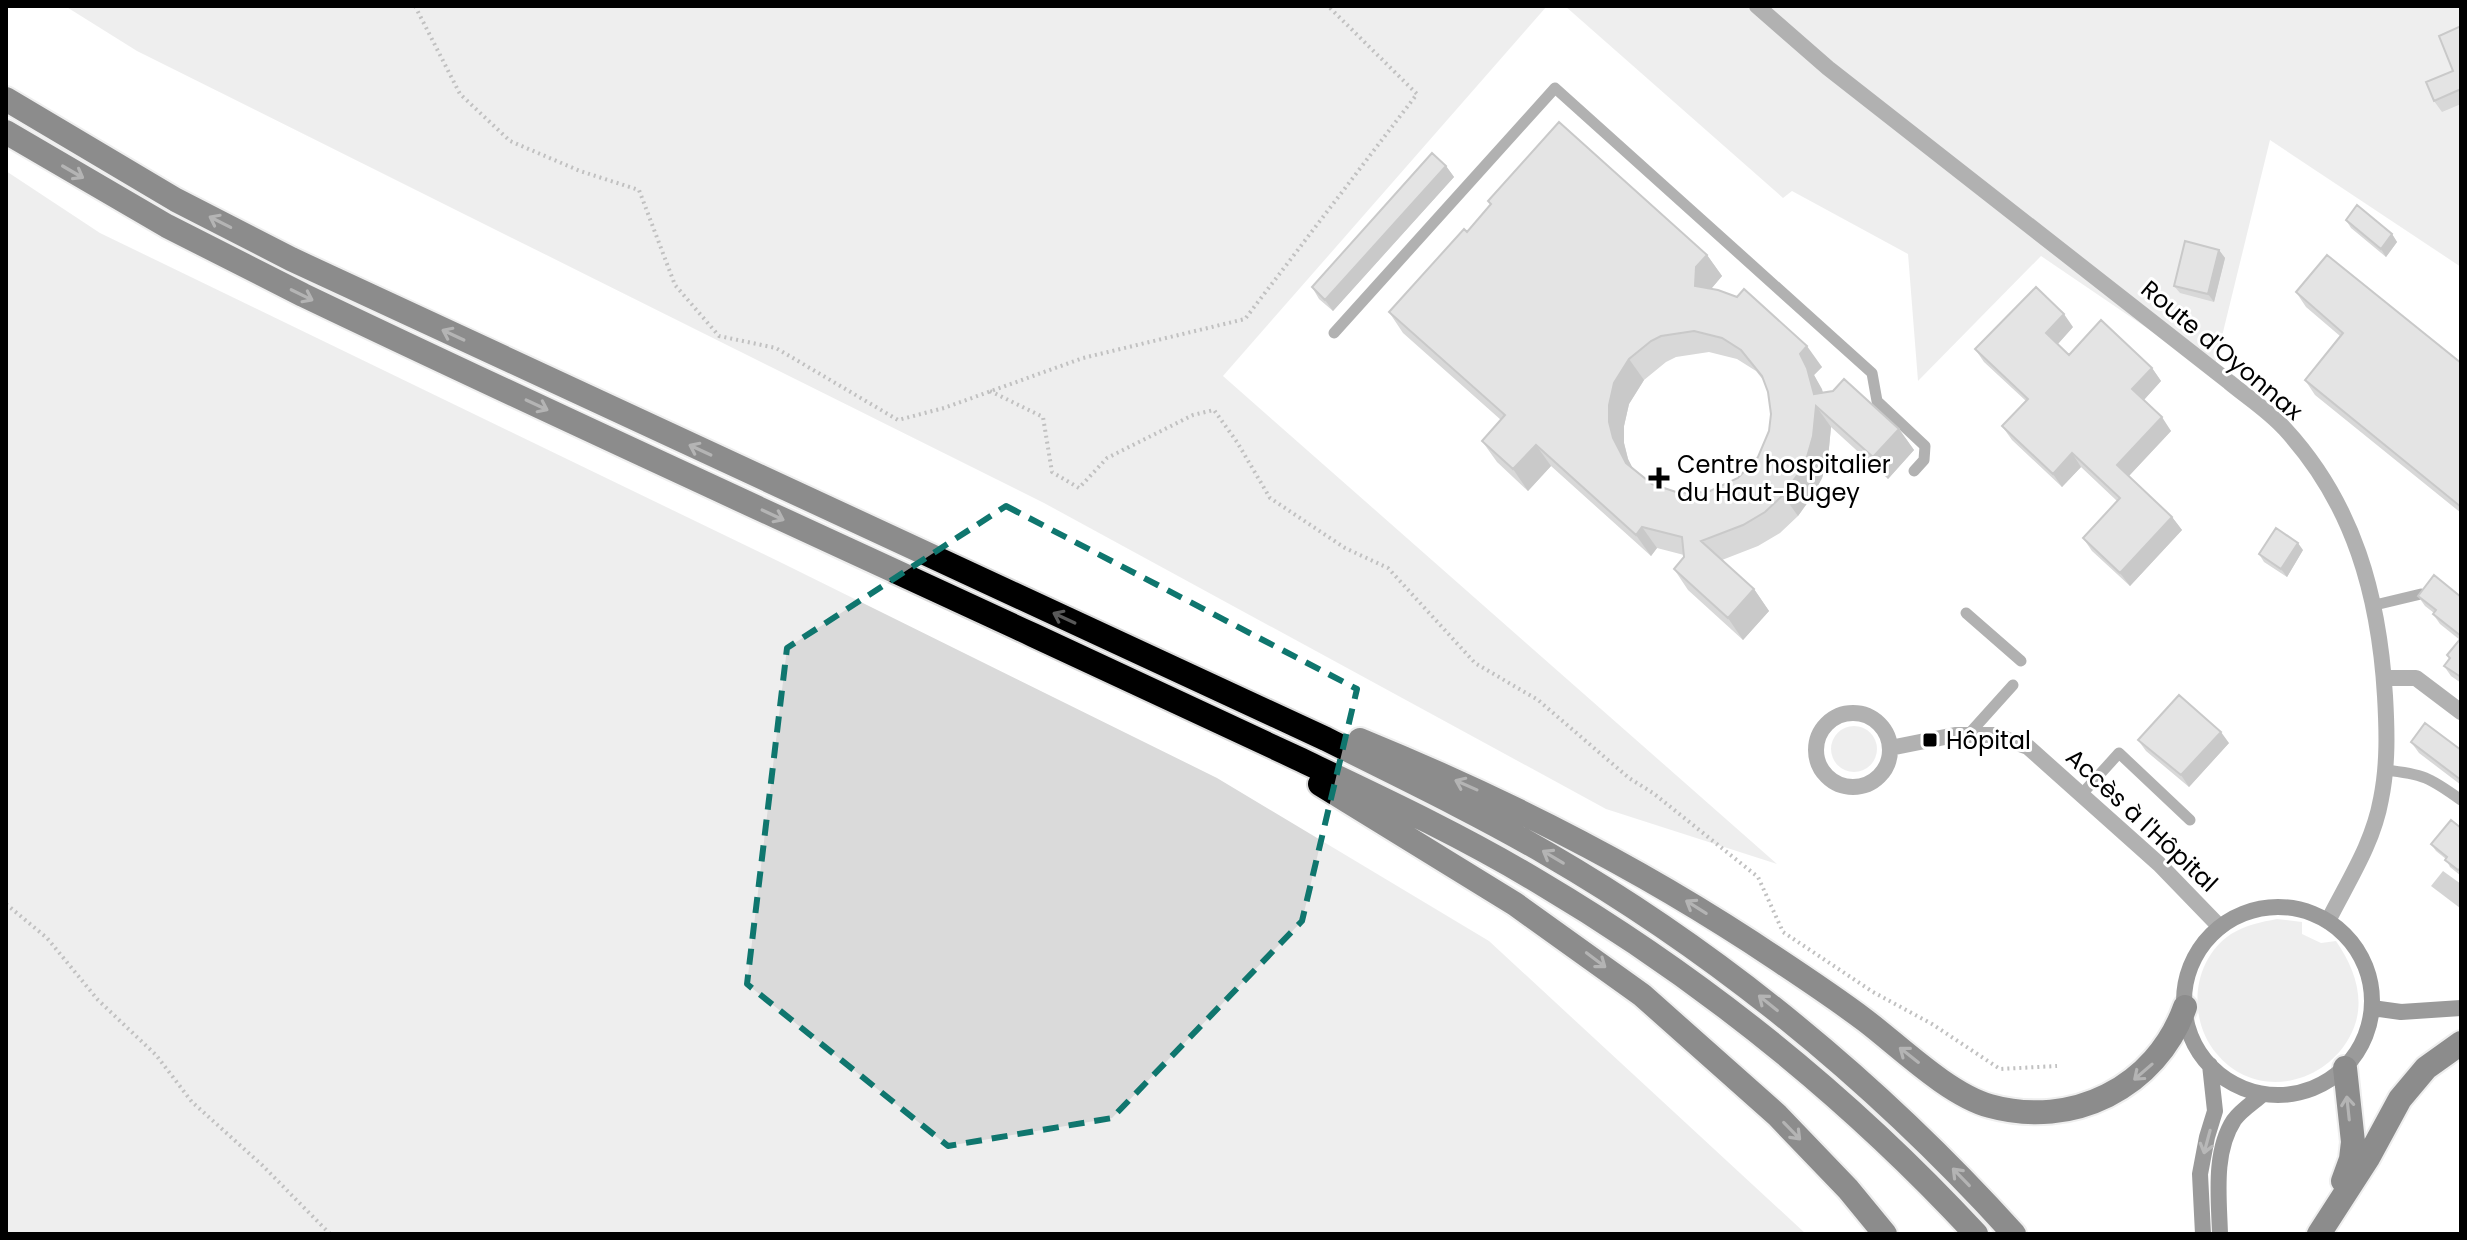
<svg xmlns="http://www.w3.org/2000/svg" width="2467" height="1240" font-family="Poppins,sans-serif">
  <style>
    .green { fill: #dadada }
    .water { fill: #a1a1a1 }
    .lines { fill: none; stroke-linecap: round; stroke-linejoin: round }
    .highway-casing { stroke: #dbdbdb; stroke-width: 28 }
    .path { stroke: #757575; stroke-width: 4; stroke-dasharray: 2 4; stroke-linecap: butt }
    .lane { stroke: #535353; stroke-width: 11 }
    .street { stroke: #535353; stroke-width: 16 }
    .secondary { stroke: #202020; stroke-width: 16 }
    .highway { stroke: #000; stroke-width: 24 }
    .wall { fill: #a8a8a8; fill-rule: evenodd }
    .shaded-wall { fill: #888 }
    .building { fill: #c3c3c3; stroke: #888; stroke-width: 2; fill-rule: evenodd }
    .oneway { stroke: #595959 }
    .oneway2 { stroke: #636363 }
    .marked { fill: none; stroke: #0f766e; stroke-width: 6; stroke-dasharray: 16 10; stroke-linejoin: round }
    .poi-dot { fill: #000; stroke: #fff; stroke-width: 3 }
    .labels { text-anchor: middle; dominant-baseline: central; stroke-width: 6; stroke-linejoin: round; paint-order: stroke }
    .street-label { font-size: 24px; fill: #000; stroke: #fff }
    .poi-label { font-size: 24px; fill: #000; stroke: #fff; text-anchor: start }
  </style>
  <rect width="100%" height="100%" fill="#fff"/>
  <path class="green" d="M65,6h1482l-324,370 554,488 -171,-55 -562,-306 -907,-452z
    M1565,6h896v261l-191,-127 -57,233 -172,-117 -123,125 -10,-127 -116,-63 -9,7z
    M6,171l94,62 684,331 433,214 272,163 317,293h-1800z
    M1831 749a23 23 0 1 1 46 0a23 23 0 1 1-46 0Z
    M2277,919l25,3v12l19,9 15,-2c20,29 32,64 13,97 -27,48 -95,62 -133,15 -29,-35 -24,-93 15,-119 15,-9 30,-12 46,-15z"/>
  <path class="water" d="M2443,871l18,13 -1,24 -29,-22z"/>
  <g class="lines">
    <g class="highway-casing">
      <path id="highway" d="M6,99l170,101 115,59 1035,480c74,37 149,73 220,114 176,102 332,231 468,381
        M6,132l161,94 136,69c242,116 486,227 730,340 88,41 176,82 264,123 82,39 164,77 242,124 162,96 309,214 437,352
        M1360,740c137,56 267,121 391,202 39,26 78,51 115,79 34,26 83,74 124,85 82,23 166,-18 195,-99
        M1320,784l195,120 127,91 135,120 71,74 37,45
        M2343,1181l8,-22 2,-17 -8,-74
        M2319,1234l49,-76 32,-59 26,-31 35,-25"/>
    </g>
    <path class="path" d="M415,6l45,88 50,47 70,30 59,19 36,95 44,51 57,12 122,72 46,-12 139,-50 162,-39 172,-225 -89,-88
      M990,391l53,26 9,55 27,16 28,-30 86,-43 21,-5 23,32 33,56 75,50 43,20 87,95 63,37 91,78 24,15 105,84 25,55 90,60 59,32 68,45 57,-3
      M6,904l41,34 51,62 58,55 36,47 70,63 68,69"/>
    <path class="lane" d="M1334,333l221,-245 317,285 5,28 48,45 -1,14 -10,11
      M2375,605l46,-11
      M1966,613l55,48
      M1968,735l45,-50
      M2385,770c38,4 44,7 76,30
      M2081,795l38,-42 71,67"/>
    <path class="street" d="M1757,6l71,62 401,314c18,15 40,29 56,47 69,75 94,167 100,267 2,34 3,69 -4,103 -8,45 -33,82 -53,122
      M2384,678h32l45,34
      M1816 750a37 37 0 1 1 74 0a37 37 0 1 1-74 0Z
      M1890,748l65,-13h39l34,12 131,117 61,63"/>
    <path class="secondary" d="M2184 1001a94 94 0 1 1 188 0a94 94 0 1 1-188 0Z
      M2372,1008l29,4 60,-4
      M2203,1234l-3,-60 7,-37 8,-26 -5,-46
      M2220,1234c-1,-36 -7,-82 14,-114 7,-10 20,-18 29,-26"/>
    <use href="#highway" class="highway"/>
  </g>
  <path class="wall" d="M2461,26v78l-19,8 -8,-11 19,-30z
    M1446,166l8,11 -121,134 -14,-12 -7,-12z
    M1488,201l219,54 15,21 -11,13 111,78 -8,8 9,18 76,36 15,21 -26,29 -57,-52 -3,31 -6,20 -9,17 -15,21 -18,17 -22,13 -36,14 32,29 15,22 -26,29 -55,-50 -14,-21 10,-12v-2l-27,-7 -6,8 -100,-90 -23,25 -31,-29 -15,-21 19,-21 -98,-87 -14,-21 78,-80 24,-27zM1709,352l28,7 19,12 8,10 4,11 3,22 -2,17 -11,26 -20,21 -30,14 -29,1 -27,-9 -20,-16 -4,-9 -4,-16v-17l5,-22 15,-24 22,-18 10,-5z
    M2346,220l46,14 5,8 -11,15 -35,-29z
    M2219,250l6,8 -11,44 -34,-9 -6,-7z
    M2296,292l165,71v150l-146,-118 -10,-15 35,-44 -34,-29z
    M2073,327l-15,17 11,11 83,13 9,13 -17,19 27,31 -42,45 43,41 10,13 -52,56 -38,-35 -9,-13 34,-37 -36,-34 -19,20 -50,-47 -10,-14 24,-25 -42,-39 -9,-13z
    M2303,550l-16,27 -23,-15 -5,-8z
    M2418,596l43,1v86l-10,-7 -7,-10 16,-26 -20,-16 -7,-10 1,-1 -9,-7z
    M2138,740l91,3 -40,44 -43,-36z
    M2411,742l50,8v35l-42,-32z
    M2461,828v48l-11,-9 -4,-8 -10,-8 -5,-7z"/>
  <path class="shaded-wall" d="M1446,166l8,11 -121,134 -8,-11z
    M2392,234l5,8 -11,15 -5,-8z
    M2219,250l6,8 -11,44 -6,-8z
    M1707,255l15,21 -11,13 -16,-3 1,-19z
    M2064,314l9,13 -18,20 -9,-14z
    M1807,346l15,21 -8,8 8,14 7,26 -15,-21 -14,-40z
    M1629,359l15,21 -15,24 -5,22v17l4,16 13,25 -15,-21 -13,-25 -4,-16v-17l5,-22z
    M2152,368l9,13 -20,22 -9,-14z
    M1816,406l15,21 -3,31 -6,20 -9,17 -15,21 -15,-21z
    M2162,417l9,14 -45,48 -9,-14z
    M1899,429l15,21 -26,29 -15,-22z
    M1536,445l15,21 -23,25 -15,-22z
    M2072,453l9,14 -19,20 -9,-13z
    M2172,517l10,13 -52,56 -10,-13z
    M1642,527l15,21 -6,8 -15,-21z
    M2298,543l5,7 -16,27 -6,-8z
    M1754,589l15,22 -26,29 -15,-22z
    M2221,732l8,11 -40,44 -8,-12z"/>
  <path class="building" d="M2461,26v63l-27,12 -8,-19 27,-11 -14,-35z
    M1559,122l148,133 -11,12 -1,19 23,4 19,7 7,-8 63,57 -7,8 7,14 7,26 19,-3 11,-12 55,50 -26,28 -57,-51 -3,30 -6,21 -9,17 -15,21 -18,17 -22,13 -42,16 53,48 -26,29 -54,-49 10,-12 -2,-20 -40,-10 -6,8 -100,-90 -23,24 -31,-28 23,-26 -116,-103 75,-83 3,3 24,-28 -3,-3zM1694,331l28,7 19,12 21,26 6,16 3,22 -2,17 -11,26 -20,21 -30,14 -29,1 -27,-9 -26,-21 -13,-25 -4,-16v-17l5,-22 15,-24 22,-18 10,-5z
    M1432,153l14,13 -121,134 -13,-13z
    M2357,205l35,29 -11,15 -35,-29z
    M2185,241l34,9 -11,44 -34,-8z
    M2327,255l134,108v144l-156,-127 38,-47 -47,-41z
    M2036,287l28,27 -18,19 23,22 32,-35 51,48 -20,21 30,28 -45,48 55,52 -52,56 -37,-35 37,-40 -48,-45 -19,21 -51,-48 26,-27 -53,-50z
    M2276,528l22,15 -17,26 -22,-15z
    M2434,575l27,22v39l-28,-22 3,-4 -18,-14z
    M2461,638v39l-17,-11 6,-8 -3,-3z
    M2179,695l42,37 -40,43 -43,-35z
    M2425,723l36,27v30l-50,-38z
    M2451,820l10,8v40l-3,2 -13,-10 2,-3 -16,-13z"/>
  <defs><path id="oneway-shaft" d="M-6 0H5M1.5-3L5.5 0L1.5 3" fill="none" stroke-width="1.6" stroke-linecap="round" stroke-linejoin="round" transform="scale(2)"/></defs>
  <g class="oneway">
    <use href="#oneway-shaft" transform="translate(73 172) rotate(30)"/>
    <use href="#oneway-shaft" transform="translate(220 222) rotate(-153)"/>
    <use href="#oneway-shaft" transform="translate(302 295) rotate(26)"/>
    <use href="#oneway-shaft" transform="translate(453 335) rotate(-155)"/>
    <use href="#oneway-shaft" transform="translate(537 405) rotate(25)"/>
    <use href="#oneway-shaft" transform="translate(700 450) rotate(-155)"/>
    <use href="#oneway-shaft" transform="translate(773 515) rotate(25)"/>
    <use href="#oneway-shaft" transform="translate(1064 618) rotate(-155)"/>
    <use href="#oneway-shaft" transform="translate(1466 785) rotate(-156)"/>
    <use href="#oneway-shaft" transform="translate(1553 857) rotate(-149)"/>
    <use href="#oneway-shaft" transform="translate(1696 907) rotate(-148)"/>
    <use href="#oneway-shaft" transform="translate(1596 960) rotate(37)"/>
    <use href="#oneway-shaft" transform="translate(1768 1003) rotate(-141)"/>
    <use href="#oneway-shaft" transform="translate(1909 1055) rotate(-142)"/>
    <use href="#oneway-shaft" transform="translate(2143 1072) rotate(139)"/>
    <use href="#oneway-shaft" transform="translate(2348 1108) rotate(-96)"/>
    <use href="#oneway-shaft" transform="translate(1792 1131) rotate(46)"/>
    <use href="#oneway-shaft" transform="translate(1961 1177) rotate(-134)"/>
  </g>
  <use class="oneway2" href="#oneway-shaft" transform="translate(2207 1142) rotate(105)"/>
  <path d="M0 0H2467V1240H0ZM1006,506l351,183 -55,232 -190,197 -164,28 -201,-162 40,-336z" fill="#fff" fill-opacity=".55" fill-rule="evenodd"/>
  <path class="marked" d="M1006,506l351,183 -55,232 -190,197 -164,28 -201,-162 40,-336z"/>
  <g class="poi-dot">
    <path d="M1655 466h8v8h8v8h-8v8h-8v-8h-8v-8h8z"/>
    <rect x="1922" y="732" width="16" height="16" rx="4"/>
  </g>
  <g class="labels">
    <g class="street-label">
      <text transform="translate(2222 350) rotate(40)">Route d'Oyonnax</text>
      <text transform="translate(2142 820) rotate(43)">Accès à l'Hôpital</text>
    </g>
    <g class="poi-label">
      <text x="1677" y="464">Centre hospitalier<tspan x="1677" dy="28">du Haut-Bugey</tspan></text>
      <text x="1946" y="740">Hôpital</text>
    </g>
  </g>
  <rect width="2467" height="1240" fill="none" stroke="#000000" stroke-width="16"/>
</svg>
